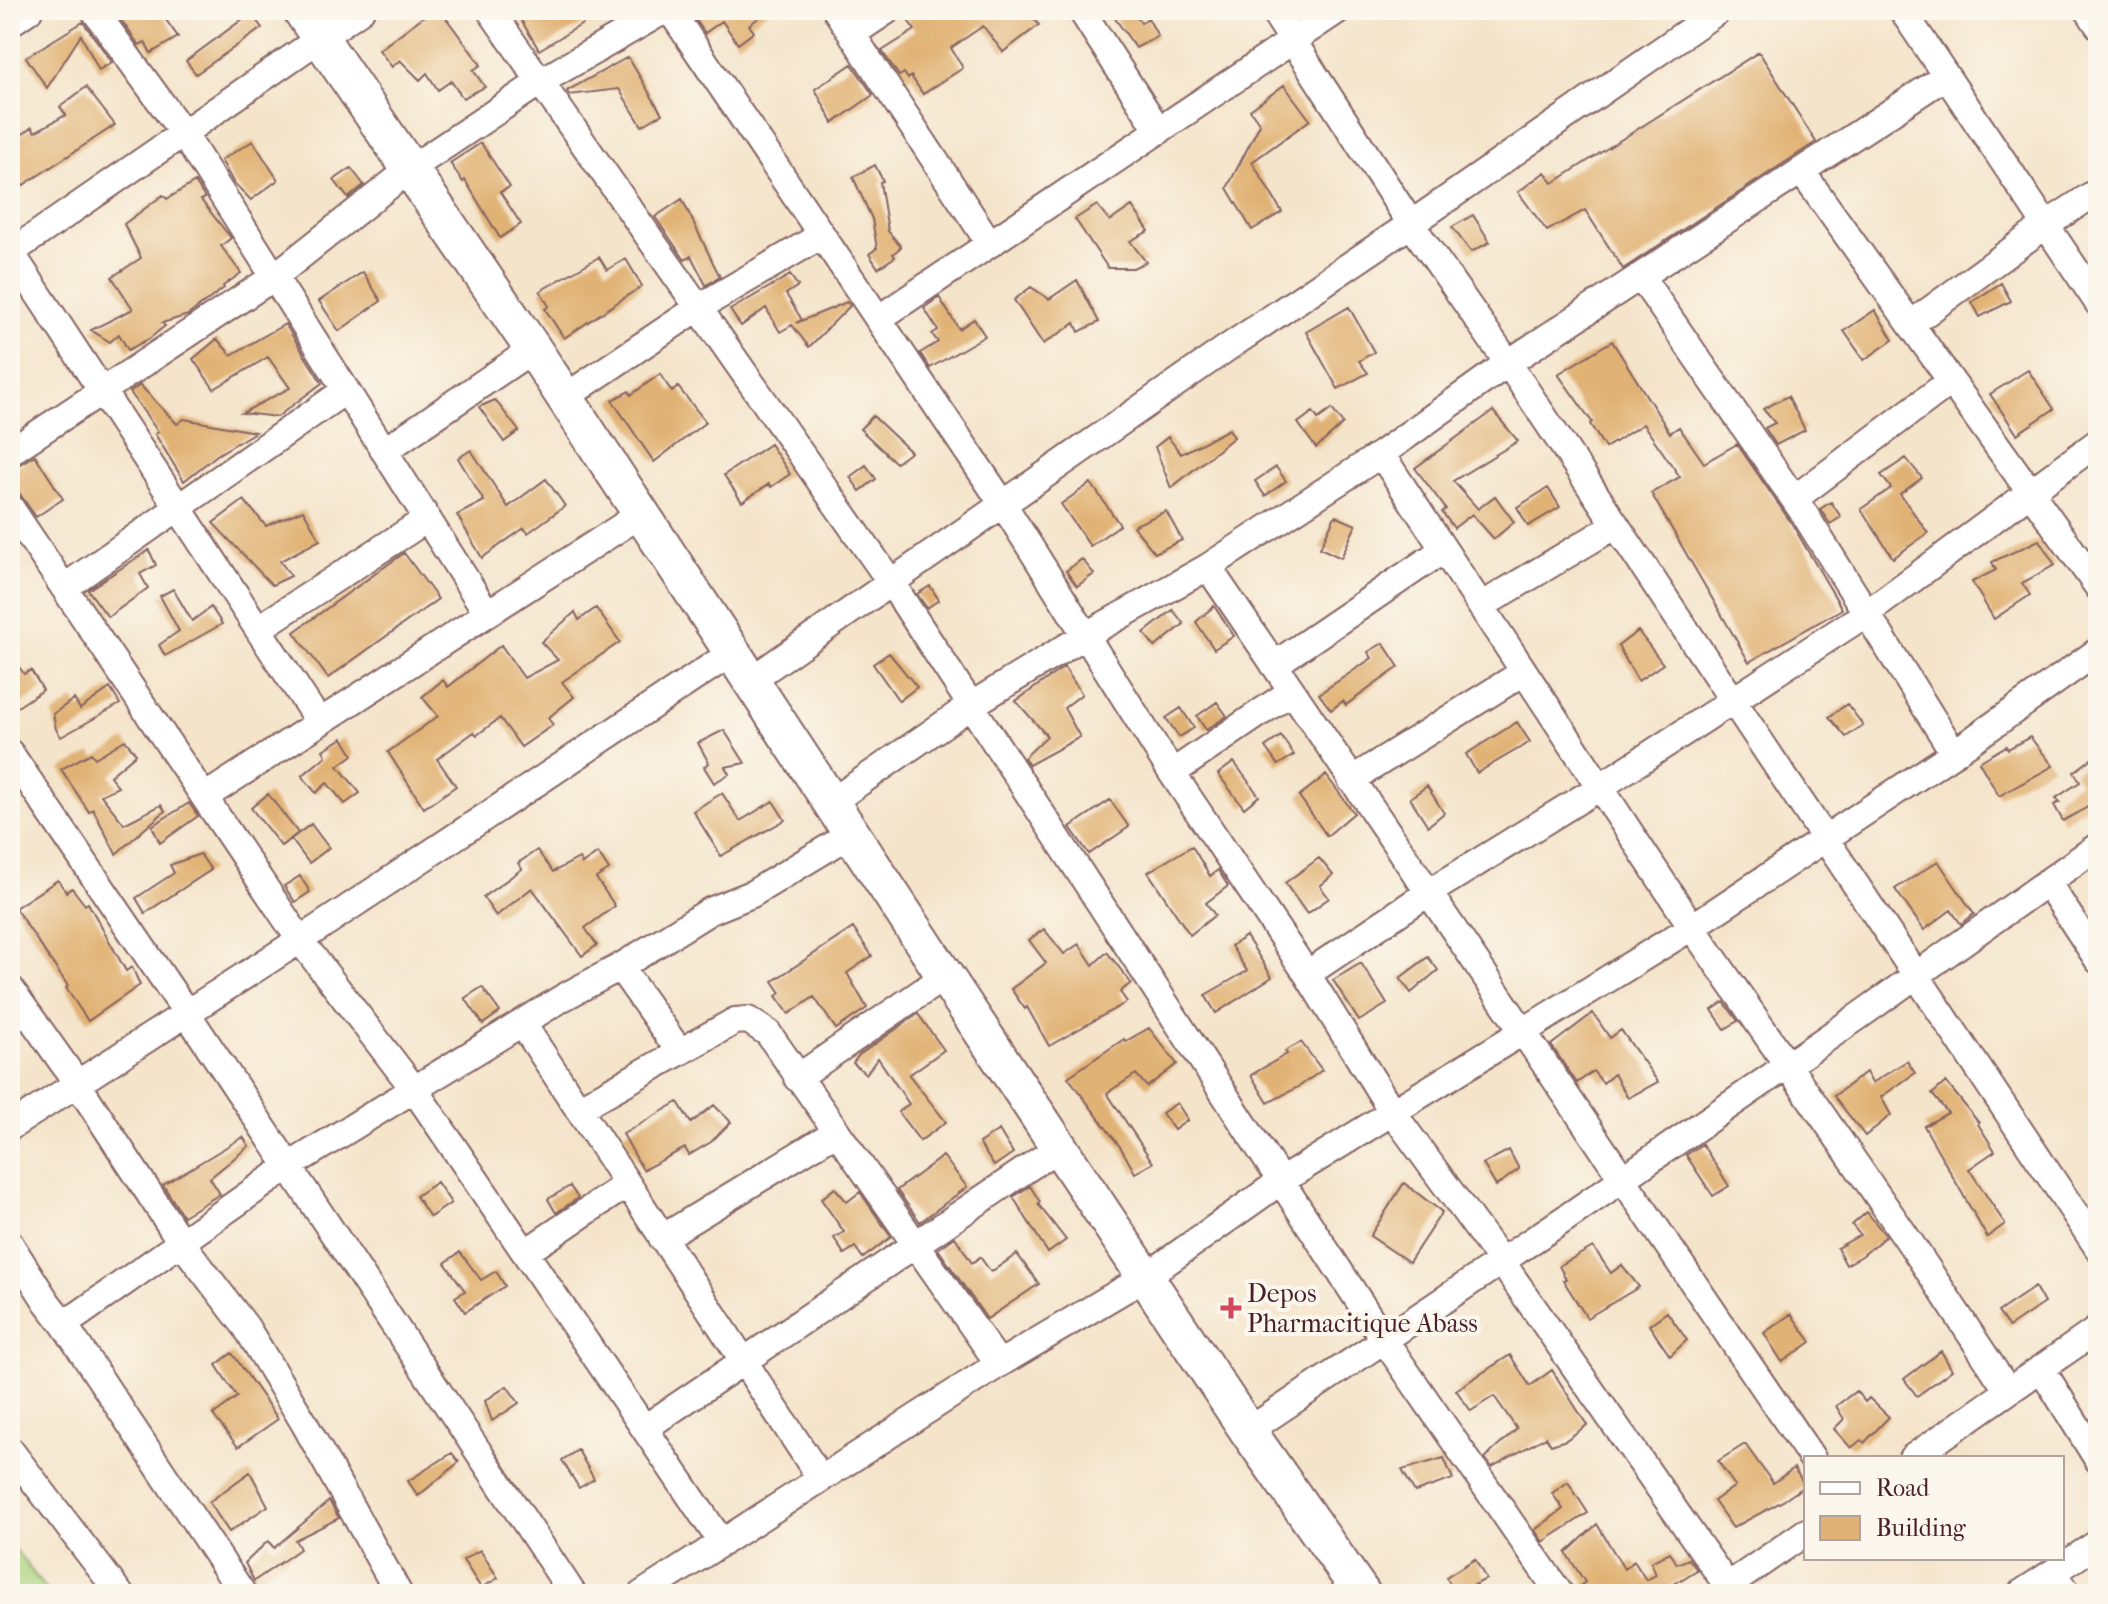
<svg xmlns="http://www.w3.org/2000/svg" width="2108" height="1604" font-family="'IM FELL French Canon',serif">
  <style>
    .green { fill: #a7d17c; stroke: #787854; stroke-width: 2 }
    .building { fill: #e1b275 }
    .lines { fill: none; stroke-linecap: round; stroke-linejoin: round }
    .minor-casing { stroke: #866463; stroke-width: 30 }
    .secondary-casing { stroke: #866463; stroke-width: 40 }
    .minor { stroke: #fff; stroke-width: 26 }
    .secondary { stroke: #fff; stroke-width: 36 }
    .poi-dot { fill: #d1495b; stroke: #fbf7ec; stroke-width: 3 }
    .labels { text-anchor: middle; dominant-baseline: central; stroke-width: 8; stroke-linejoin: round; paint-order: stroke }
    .poi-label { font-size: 26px; fill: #4a1f2b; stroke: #fbf7ec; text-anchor: start }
  </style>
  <rect width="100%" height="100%" fill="#fbf7ec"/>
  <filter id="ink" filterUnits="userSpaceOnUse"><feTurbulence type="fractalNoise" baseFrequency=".0125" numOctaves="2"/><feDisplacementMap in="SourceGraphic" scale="16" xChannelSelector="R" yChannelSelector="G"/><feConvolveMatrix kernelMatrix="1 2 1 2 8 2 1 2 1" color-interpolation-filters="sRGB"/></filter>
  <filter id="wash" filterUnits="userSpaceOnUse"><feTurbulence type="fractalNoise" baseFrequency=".006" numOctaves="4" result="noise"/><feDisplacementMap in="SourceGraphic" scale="32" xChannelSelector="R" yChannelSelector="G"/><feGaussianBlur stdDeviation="1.8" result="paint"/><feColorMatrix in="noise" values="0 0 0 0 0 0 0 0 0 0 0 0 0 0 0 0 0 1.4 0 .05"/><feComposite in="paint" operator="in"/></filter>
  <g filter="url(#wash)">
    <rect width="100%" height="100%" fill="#f4e4ca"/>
    <path class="green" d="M10,1542l39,52h-39z"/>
    <g id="blocks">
      <path class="building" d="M114,10h45l19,27 -27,16 -6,-11 -6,3z
        M432,10h8l41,55 -8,5 12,17 -22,11 -12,-17 -13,9 -11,-17 -7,7 -20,-20 -8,7 -13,-17z
        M515,10h91l-67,40z
        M689,10h81l-21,15 5,7 -16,12 -16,-23 -17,12z
        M917,10h110l12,15 -36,27 -20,-26 -32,22 12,20 -40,26 -12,-18 -3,3 -4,-6 -5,3 -17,-25 33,-21 -9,-12z
        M1109,10h23l9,13 7,-5 10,18 -22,12z
        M251,13l11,15 -66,46 -10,-13z
        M83,22l29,40 -13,8 -18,-35 -34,53 -21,-31z
        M1759,52l57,90 -193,127 -38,-59 -38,21 -29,-39 27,-20 8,11z
        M628,57l34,57 -20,12 -23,-37 -50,6 -2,-4z
        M852,64l21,31 -40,28 -18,-34z
        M1284,85l26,35 -58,42 30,50 -30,18 -25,-42 33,-64 -10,-14z
        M86,87l29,38 -105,69v-50l22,-17 3,5 31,-17 -6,-8z
        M253,141l25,39 -27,20 -18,-18 -12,-22z
        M481,143l29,44 -10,5 21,32 -21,14 -35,-58 -2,2 -13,-19z
        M875,165l8,16 -3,1 8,49 13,16 -8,7 2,3 -17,11 -9,-14 8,-6 -5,-29 -19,-42z
        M351,168l13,17 -16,13 -14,-18z
        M195,182l10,16 -4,2 30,38 -10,8 20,27 -18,13 1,2 -36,27 -26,8 3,3 -16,13 -21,11 -9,-16 -9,8 -19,-12 42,-21 -21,-32 29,-19 -17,-34 39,-29 4,4z
        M682,199l38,78 -14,8 -15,-29 -6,4 -30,-43z
        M1097,205l13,16 22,-15 17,25 -19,10 16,21 -13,6h-25l-33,-49z
        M1473,215l17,27 -19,10 -19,-25z
        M599,257l8,13 19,-11 16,27 -78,52 -19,-29 4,-3 -9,-15z
        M363,272l18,29 -42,30 -20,-30z
        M790,275l8,11 -12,8 16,26 -6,3 51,-21 3,4 -41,41 -17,-22 -12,7 -14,-24 -25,18 -11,-16z
        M1077,280l22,42 -20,10 -4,-9 -32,21 -29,-44 17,-13 18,12z
        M2001,283l10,18 -31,16 -8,-15z
        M939,297l20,32 15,-10 11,17 -55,32 -10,-15 18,-11 -6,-8 6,-4 -14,-22z
        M1349,307l25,45 -15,9 9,12 -30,16 -32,-57z
        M1875,310l18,30 -29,20 -20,-29z
        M285,324l37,59 -45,34 -35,-4 48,-25 -22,-31 -54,32 -21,-30 24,-20 14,16z
        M1612,341l58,92 9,-6 25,36 33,-19 55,80 50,85 -93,53 -98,-169 29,-16 -37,-53 -38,24 -15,-24 2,-2 -34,-48z
        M2028,370l26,39 -37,25 -27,-40z
        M660,374l12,18 6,-5 28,35 -52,40 -42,-62 17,-9 2,4z
        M140,385l37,39 7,-5 71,13 -38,23 -33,26 -29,-47 3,-2 -28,-40z
        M1788,396l17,34 -29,15 -11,-17 10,-5 -12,-14z
        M495,400l24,31 -15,11 -25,-35z
        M1332,409l11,15 -27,24 -18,-25 15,-11 5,7z
        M1493,411l25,30 -65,40 25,28 17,-13 19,26 -20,17 -22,-25 -18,14 -12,-16 4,-3 -31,-41z
        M873,416l38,36 -15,11 -36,-34z
        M1229,429l5,8 -63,51 -16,-41 13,-10 13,17z
        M770,444l20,30 -19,13 -2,-3 -27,18 -18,-27z
        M471,450l37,57 38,-28 19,27 -37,27 -4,-5 -42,30 -25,-43 27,-14 -26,-43z
        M35,455l28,44 -27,18 -26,-37v-10z
        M1906,458l16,20 -22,16 28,39 -35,25 -32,-49 30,-21 -10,-13z
        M866,465l10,14 -16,12 -10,-14z
        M1276,467l10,14 -21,15 -10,-15z
        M1091,483l29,42 -30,21 -29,-42z
        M1548,488l12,19 -32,19 -11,-19z
        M244,500l22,26 37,-16 17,30 -40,21 11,15 -19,9 -59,-62z
        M1831,502l10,15 -11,7 -10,-15z
        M1166,511l16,29 -27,13 -22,-27z
        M1335,516l21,9 -15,33 -21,-10z
        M2039,540l16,25 -33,18 8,12 -36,24 -22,-37 24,-12 -4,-8z
        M149,550l7,15 -16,9 8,14 -40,29 -20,-27z
        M404,553l34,46 -110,79 -34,-46z
        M1082,559l12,15 -17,12 -11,-15z
        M930,586l9,14 -12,8 -10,-14z
        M173,589l19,32 19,-14 11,17 -57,32 -6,-11 20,-14 -19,-35z
        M1214,606l20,30 -20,13 -18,-27z
        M596,608l24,34 -58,40 12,15 -26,21 5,7 -32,22 -21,-29 -23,17 -3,-3 -37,27 19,27 -32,22 -36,-56 50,-36 -16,-19 21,-17 5,7 53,-42 23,33 34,-18 -17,-18 34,-30 4,8z
        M1173,610l11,14 -29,23 -11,-14z
        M1638,631l25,33 -25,17 -20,-35z
        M1383,643l16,24 -53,38 -3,-4 -12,9 -12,-16 53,-36 -4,-6z
        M889,653l28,34 -18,14 -26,-37z
        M10,654l14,20 7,-4 12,20 -33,22z
        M1064,667l18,27 -18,14 16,29 -51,28 -5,-7 23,-22 -31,-35z
        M110,688l10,16 -59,33 -5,-8 -3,-15 21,-15 6,10z
        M1217,702l10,14 -21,14 -9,-14z
        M1847,704l16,21 -17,12 -17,-20z
        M1181,708l13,20 -15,9 -13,-19z
        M1517,722l13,20 -53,31 -11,-19z
        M724,730l21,33 -20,4 4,7 -15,9 -10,-16 5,-4 -11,-20z
        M1281,736l13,19 -16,10 -13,-18z
        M2030,737l23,29 -54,30 -20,-34 27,-16 2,3z
        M343,738l10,17 -15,11 22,27 -15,11 -18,-21 -11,10 -14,-17 24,-20 -3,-6z
        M125,740l11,14 -26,22 8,11 -17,8 23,29 37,-19 4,6 -49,43 -23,-45 -4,3 -28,-43 30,-16 4,5z
        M2098,754v57l-5,-7 -30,17 -9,-16 6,-3 -4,-4 24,-16 -6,-10z
        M1234,762l25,34 -15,12 -26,-34z
        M1326,775l28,38 -27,23 -28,-40z
        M1427,786l17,27 -16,13 -18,-28z
        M722,793l18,28 33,-20 12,19 -64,36 -28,-45z
        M268,794l30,39 -17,13 -30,-38z
        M1110,800l19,27 -40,27 -19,-27z
        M189,803l9,13 -38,27 -8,-17z
        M311,824l18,24 -20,15 -18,-24z
        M1192,846l18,30 8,-6 10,16 -22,17 9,12 -25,20 -42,-63z
        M537,850l16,22 26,-14 3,6 16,-11 11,17 -13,8 19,28 -30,22 12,17 -15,11 -50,-68 -36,28 -13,-19 39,-28 -4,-6z
        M200,854l11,16 -66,43 -9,-15 38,-25 -4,-8z
        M1319,858l14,17 -13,11 9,12 -22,16 -22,-31z
        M1938,861l36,53 -13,10 -10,-14 -27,20 -29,-41z
        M300,876l10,16 -15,10 -11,-16z
        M58,880l8,12 6,-4 13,17 3,-2 38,68 6,-4 8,18 -52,36 -22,-33 2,-2 -53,-78z
        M853,928l19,28 -25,17 20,35 -31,21 -22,-32 -25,17 -13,-18 5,-3 -8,-12z
        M1044,929l20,25 15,-10 14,21 14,-13 24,31 -11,9 7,10 -78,44 -22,-39 -2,2 -14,-20 35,-26 -17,-23z
        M1246,936l26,41 -56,36 -11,-18 42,-24 -16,-25z
        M1428,957l10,13 -27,23 -11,-15z
        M1361,963l26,41 -28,17 -26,-41z
        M482,987l18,25 -17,12 -18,-26z
        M1724,1002l14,19 -13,8 -13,-19z
        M1593,1013l17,25 11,-8 37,52 -30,16 -14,-24 -11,9 -10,-12 -16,12 -26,-38z
        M918,1014l26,36 -35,25 37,47 -26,19 -22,-29 11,-8 -31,-46 -12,16 -13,-11 6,-8z
        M1149,1028l28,36 -30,23 -11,-13 -29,19 46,70 -18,10 -14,-25 -53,-71 56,-38 2,2z
        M1301,1042l21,28 -22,16 -32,17 -17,-28 36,-21 -2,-3z
        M1907,1061l8,12 -34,24 10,18 -26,21 -31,-40 32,-24 6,11z
        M1946,1082l33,41 -1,1 17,27 -26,18 36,55 -18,13 -63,-111 24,-13 -16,-19z
        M678,1102l13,21 23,-18 17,17 -20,20 -22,13 -4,-7 -42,22 -20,-36z
        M1177,1103l11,17 -14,10 -12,-17z
        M999,1130l14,23 -19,13 -15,-23z
        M243,1137l6,9 -39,32 10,16 -37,22 -20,-31z
        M1702,1144l27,42 -16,10 -27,-41z
        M1509,1150l10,19 -23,17 -13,-22z
        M943,1156l24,31 -47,35 -23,-32z
        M437,1182l14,21 -21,14 -14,-21z
        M1404,1183l38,29 -33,50 -39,-26z
        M570,1186l8,12 -22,15 -8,-14z
        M1030,1186l10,16 -2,2 28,36 -18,13 -35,-56z
        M835,1188l12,14 13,-10 31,45 -28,21 -8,-11 -11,7 -10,-16 10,-6 -23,-33z
        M1867,1212l19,24 -24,20 -16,9 -9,-17 23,-13 -8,-10z
        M955,1237l17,26 8,-6 11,15 26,-18 22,30 -52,35 -49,-70z
        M1593,1247l18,26 11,-8 17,22 -52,31 -24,-38 3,-1 -7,-13z
        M460,1252l21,28 15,-9 9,15 -40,26 -10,-15 10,-6 -20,-28z
        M2035,1287l9,16 -35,24 -11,-15z
        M1667,1312l20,28 -17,16 -21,-31z
        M1791,1314l20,28 -29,20 -18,-29z
        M1941,1351l11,19 -35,26 -13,-17z
        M232,1353l46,66 -40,28 -25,-32 24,-18 -21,-32z
        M1510,1355l20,31 22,-16 35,55 -21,15 -15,5 -5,-8 -54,30 -7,-9 32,-29 -23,-33 -23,15 -15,-21z
        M507,1386l12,17 -27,18 -7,-20z
        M1856,1391l9,11 4,-4 20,19 -25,26 -3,-3 -10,8 -17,-19 10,-10 -8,-13z
        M1745,1444l28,39 21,-15 11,18 -22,15 -50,27 -19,-27 21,-15 -17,-25z
        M578,1450l16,29 -15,9 -17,-28z
        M452,1453l7,9 -41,34 -10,-15z
        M1444,1458l9,21 -38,13 -13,-22z
        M250,1472l18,34 -39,26 -20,-30z
        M1568,1482l20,31 -45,29 -8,-12 28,-21 -11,-16z
        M329,1501l10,17 -44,22 5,9 -46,32 -9,-18 23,-22 6,7z
        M1597,1524l27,45 10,-8 12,19 10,-5 -5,-13 19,-10 7,12 12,-5 8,11 -39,24h-82l-1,-4 10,-8 -19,-29z
        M480,1550l18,28 -17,10 -18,-28z
        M1475,1559l11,20 -29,15 -11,-17z"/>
    </g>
  </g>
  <g filter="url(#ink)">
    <use href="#blocks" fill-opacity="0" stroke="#866463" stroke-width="2"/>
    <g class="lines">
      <g class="minor-casing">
        <path id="minor" d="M94,10l89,123 304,480
          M490,10l402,574 493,757 175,253
          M670,10l333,494 169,269 135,201 86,139 108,148 232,333
          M836,10l154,234
          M1081,10l78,121
          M1273,10l138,214 97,139 590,885
          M1902,10l196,293
          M2088,10l10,15
          M10,23l19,-13
          M852,34l36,-24
          M1802,172l296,415
          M10,251l309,471
          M10,253l351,-243
          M1641,277l164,238 149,238
          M878,319l460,-309
          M1911,324l135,-99 52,-34
          M564,398l134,-90 124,-73
          M384,451l149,-102
          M10,452l264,-175 136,-108 130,-87 125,-72
          M1381,454l311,473 221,320 95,144
          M1794,499l157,-118
          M10,507l290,433 114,149 308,454
          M1208,567l604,891
          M65,587l281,-197
          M1481,606l135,-81
          M258,629l169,-110
          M1274,665l169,-115
          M751,680l473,-330 187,-126 308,-214
          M10,753l176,259 387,582
          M1172,773l120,-82
          M1351,780l173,-108
          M206,796l435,-282
          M830,803l140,-97 116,-71 122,-68 173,-113 127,-91 438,-287
          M2047,882l51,78
          M620,967l60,85
          M1307,974l121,-81 172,-106 267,-174 231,-171
          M10,988l67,95 104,159 65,85 57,94 96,173
          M522,1023l299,456
          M797,1078l148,-102
          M578,1109l157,-88 13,-1 20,13 231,331
          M10,1127l290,-187 433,-288
          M662,1238l174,-106
          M10,1244l36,57 17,22 15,-8 211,-149 275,-169 56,-30 90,-56 42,-17 99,-60
          M526,1252l100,-67
          M63,1323l180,271
          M2041,1368l57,92
          M645,1428l414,-281
          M1248,1431l318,-213 293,-202 239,-170
          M10,1450l110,144
          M1912,1458l186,-129
          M2054,1572l14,22
          M1728,1586l78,-54
          M642,1594l357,-230 148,-88 134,-95 411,-254 262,-174 144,-102
          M2020,1594l78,-51"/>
      </g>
      <g class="secondary-casing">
        <path id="secondary" d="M301,10l232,339 412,627 303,455 114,163"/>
      </g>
      <use href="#minor" class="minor"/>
      <use href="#secondary" class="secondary"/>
    </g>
  </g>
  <path class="poi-dot" d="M1227 1296h8v8h8v8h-8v8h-8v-8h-8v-8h8z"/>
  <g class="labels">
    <g class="poi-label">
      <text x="1247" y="1293">Depos<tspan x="1247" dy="30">Pharmacitique Abass</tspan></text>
    </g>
  </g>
  <rect width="2108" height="1604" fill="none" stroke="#fbf7ec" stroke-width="40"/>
  <rect x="1804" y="1456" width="260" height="104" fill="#fbf7ec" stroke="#b4a19f" stroke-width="2"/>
  <rect x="1820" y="1482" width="40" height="12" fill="#ffffff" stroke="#b4a19f" stroke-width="2"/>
  <text x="1876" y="1496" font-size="24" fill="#4a1f2b">Road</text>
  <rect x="1820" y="1516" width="40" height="24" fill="#e1b275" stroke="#b4a19f" stroke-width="2"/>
  <text x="1876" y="1536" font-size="24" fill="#4a1f2b">Building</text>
</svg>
